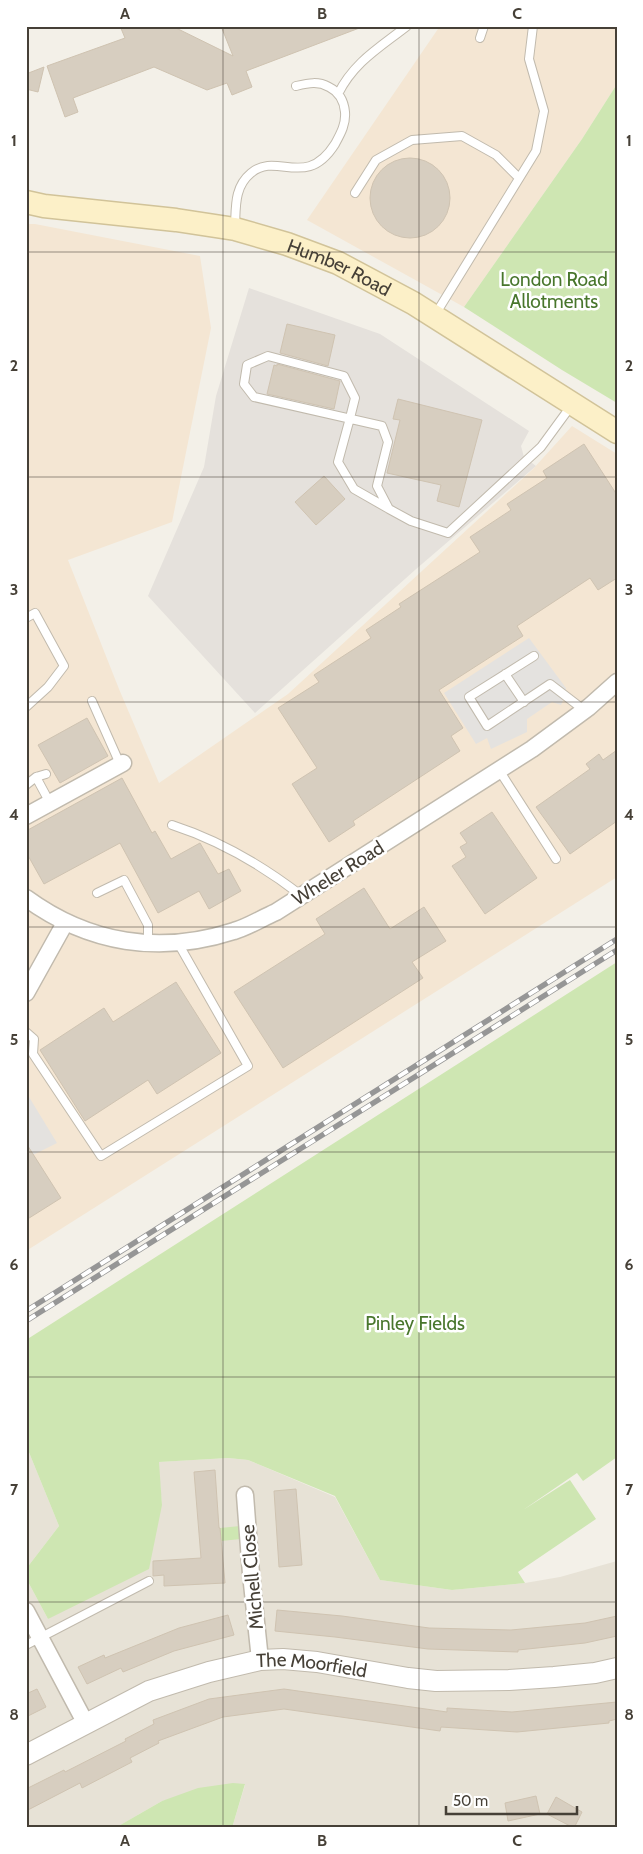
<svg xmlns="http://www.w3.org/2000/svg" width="643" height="1854" font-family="Cabin,sans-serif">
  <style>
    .residential { fill: #e7e2d6 }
    .commercial { fill: #f4e6d3 }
    .industrial { fill: #e5e1dc }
    .green { fill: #cee6b2 }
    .parking { fill: #e4e2df }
    .building { fill: #d7cec0; stroke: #cfc3b1 }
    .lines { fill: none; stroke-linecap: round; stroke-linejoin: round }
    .service-casing { stroke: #c1baad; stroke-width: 10 }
    .minor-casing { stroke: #c1baad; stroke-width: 19 }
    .tertiary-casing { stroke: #c1baad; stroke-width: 22 }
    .secondary-casing { stroke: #d1c399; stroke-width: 25 }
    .service { stroke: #fff; stroke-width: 8 }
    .minor { stroke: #fff; stroke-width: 16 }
    .tertiary { stroke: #fff; stroke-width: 20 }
    .secondary { stroke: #fcf0c8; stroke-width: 22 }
    .rail-casing { stroke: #969696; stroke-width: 5.5 }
    .rail { stroke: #fff; stroke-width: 4; stroke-dasharray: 11; stroke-linecap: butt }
    .grid { fill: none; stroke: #464037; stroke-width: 1; stroke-opacity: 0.55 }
    .labels { text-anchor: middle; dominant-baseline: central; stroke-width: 5; stroke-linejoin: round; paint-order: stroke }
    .street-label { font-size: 19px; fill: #464037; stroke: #fff }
    .park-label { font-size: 19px; fill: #48762c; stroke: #fff }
    .neatline { fill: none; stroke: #464037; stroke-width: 2 }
    .grid-label { font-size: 16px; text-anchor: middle; font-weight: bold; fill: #464037 }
  </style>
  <rect width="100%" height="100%" fill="#f3f0e8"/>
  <path class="residential" d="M26,1445l33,81 -33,43z
    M228,1458l20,2 87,37 45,83 72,10 73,-7 35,-6 57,-16v267h-385l13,-43 -83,16 -47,27h-89v-250l22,41 114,-114 -4,-43z"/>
  <path class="commercial" d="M440,26h177v58l-35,55 -118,168 -157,-87z
    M26,224h9l165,32 11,72 -39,194 -104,38 51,129 40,94 129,-89 245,-225 39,-43 45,28v423l-591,374z"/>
  <path class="industrial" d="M249,288l131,46 149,97 -8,15 3,11 12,9 -121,104 -160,143 -107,-117 56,-129 12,-71z"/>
  <path class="green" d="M617,84v319l-55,-33 -98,-63 118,-168z
    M617,962v495l-34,24 -6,-8 -54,37 47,-30 26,39 -78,53 7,11 -73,7 -72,-10 -45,-84 -87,-36 -20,-2 -69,4 3,43 -13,64 -101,50 -22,-41v-9l33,-43 -33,-81v-105z
    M240,1526l1,13 -20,2 -1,-13z
    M233,1783l12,1 -13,44h-117l47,-27 36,-13z"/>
  <path class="parking" d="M529,638l37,50 -1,8 -4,9 -9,-3 -25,17v13l-36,17 -4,-11 -11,6 -32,-51z
    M26,1092l31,51 -24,12 -7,-12z"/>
  <path class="building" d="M120,26h52l61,30 -12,-30 141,1 -116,44 6,16 -20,8 -5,-12 -20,7 -53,-23 -81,31 5,14 -13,5 -18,-51 78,-28z
    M44,67l-6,25 -12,-3v-15z
    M370 198a40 40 0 1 1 80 0a40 40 0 1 1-80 0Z
    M287,324l48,11 -7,31 -48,-13z
    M277,364l63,17 -6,28 -67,-15 7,-29 3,1z
    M398,399l84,21 -23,87 -22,-6 4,-16 -54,-12 13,-53 -7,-1z
    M584,444l33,51v83l-19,12 -8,-12 -73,48 6,10 -84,54 24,38 -12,8 9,15 -107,70 2,4 -26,17 -37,-58 25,-16 -39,-60 41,-26 -5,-7 57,-37 -5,-8 35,-23 -2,-3 81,-52 -10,-15 41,-27 -4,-6 40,-26 -4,-7z
    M324,476l21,23 -29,26 -21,-23z
    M87,718l21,38 -48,27 -22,-38z
    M617,750v71l-47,33 -34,-47 54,-38 -4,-5 13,-10 4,6z
    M122,778l30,55 3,-2 16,28 29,-16 18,31 11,-5 12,22 -32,18 -10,-18 -41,22 -38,-70 -76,41 -18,-32v-21z
    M492,812l45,66 -52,36 -33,-48 14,-9 -6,-10 7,-4 -7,-10z
    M364,888l26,41 34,-22 22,34 -34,21 11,16 -140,90 -49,-76 91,-58 -9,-15z
    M176,982l45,71 -64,41 -9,-14 -63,41 -45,-71 64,-42 9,14z
    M26,1143l35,55 -35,22z
    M215,1470l4,58h1l5,55 -61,3v-11l-11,1v-15l48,-3 -7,-86z
    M296,1489l6,76 -23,2 -5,-76z
    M277,1610l65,6 87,12 82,2 74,-7 32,-7v20l-32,7 -67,7v2l-90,-3 -93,-12 -60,-6z
    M228,1615l6,20 -60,16 -51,21 -2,-4 -34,16 -9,-17 26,-12 1,3 74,-30z
    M37,1689l9,18 -20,10v-23z
    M284,1689l163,23v-4l65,4 105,-10v17l-8,2v2l-92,9 -76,-5 -1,4 -156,-22 -61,8 -65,24 1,2 -29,15 2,4 -50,26 -2,-5 -54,28v-22l38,-19 1,2 61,-31 -1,-2 29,-15 -1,-4 56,-21z
    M536,1796l4,18 -32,7 -3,-18z
    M556,1797l26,15 -8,16 -27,-14z"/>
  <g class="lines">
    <g class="service-casing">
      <path id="service" d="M480,38l4,-12
        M338,94c16,-32 41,-46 69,-68
        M355,193l21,-33 36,-20 50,-4 34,19 23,23
        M235,226c1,-19 -1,-39 16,-53 26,-22 55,17 84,-29 6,-11 11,-20 10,-32 -1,-11 -6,-20 -16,-25 -11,-6 -20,-4 -33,-1
        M435,315l101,-164 8,-40 -15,-52 4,-33
        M350,418l5,-20 -11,-22 -76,-20 -21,9 -3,19 10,13 128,29 6,16 -11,44 12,23 -35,-20 -16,-27 12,-44
        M389,509l22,12 37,12 93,-86 30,-41
        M26,618l9,-5 29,53 -16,21 -22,20
        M534,656l-65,41 18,29 63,-42 34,26
        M505,674l19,28
        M92,701l28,63
        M499,770l57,89
        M36,777l14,26
        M26,785l10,-8 10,-3
        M172,825c49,16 90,40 130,71
        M97,893l27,-13 24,45v18
        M26,1032l8,7 -1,15 68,102 147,-90 -70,-123
        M26,1645l123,-64"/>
    </g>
    <g class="minor-casing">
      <path id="minor" d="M26,816l97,-53
        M26,898c63,46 134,57 208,33 14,-4 28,-13 42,-19l256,-163 57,-42 28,-25
        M26,993l39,-70
        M245,1495l6,79 9,86
        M26,1611l60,113"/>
    </g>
    <g class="tertiary-casing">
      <g id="tertiary">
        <path id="s1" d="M26,1755l123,-64 60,-19 51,-12 23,-1 34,3 91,16 28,3 73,-1 45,-3 41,-4 22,-5"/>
      </g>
    </g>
    <g class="secondary-casing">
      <g id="secondary">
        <path id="s2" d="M26,202l18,4 132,14 59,9 52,15 51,19 75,40 204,129"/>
      </g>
    </g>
    <use href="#service" class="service"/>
    <use href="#minor" class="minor"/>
    <use href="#tertiary" class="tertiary"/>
    <use href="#secondary" class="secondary"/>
    <g class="rail-casing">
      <path id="rail" d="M26,1311l591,-372
        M26,1321l591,-371"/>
    </g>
    <use href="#rail" class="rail"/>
  </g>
  <path class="grid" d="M223,26v1802M419,26v1802M26,252h591M26,477h591M26,702h591M26,927h591M26,1152h591M26,1377h591M26,1602h591"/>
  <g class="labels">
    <g class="street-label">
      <text stroke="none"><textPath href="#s2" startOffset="322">Humber Road</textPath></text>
      <text transform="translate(338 873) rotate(-32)">Wheler Road</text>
      <text transform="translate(252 1577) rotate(-95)">Michell Close</text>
      <text stroke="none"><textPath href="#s1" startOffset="306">The Moorfield</textPath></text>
    </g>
    <g class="park-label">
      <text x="554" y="279">London Road<tspan x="554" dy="22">Allotments</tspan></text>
      <text x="415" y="1323">Pinley Fields</text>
    </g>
  </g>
  <rect width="643" height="1854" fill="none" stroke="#ffffff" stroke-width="55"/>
  <path d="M446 1806v8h131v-8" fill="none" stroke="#464037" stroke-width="2.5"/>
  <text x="453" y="1806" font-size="15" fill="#464037" stroke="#ffffff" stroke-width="4" paint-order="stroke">50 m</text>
  <rect x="28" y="28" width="588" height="1798" class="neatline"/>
  <g class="grid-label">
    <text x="125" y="19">A</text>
    <text x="322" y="19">B</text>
    <text x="517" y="19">C</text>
    <text x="14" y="146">1</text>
    <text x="629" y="146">1</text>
    <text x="14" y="371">2</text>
    <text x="629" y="371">2</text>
    <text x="14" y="595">3</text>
    <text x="629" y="595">3</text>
    <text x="14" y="820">4</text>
    <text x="629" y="820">4</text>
    <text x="14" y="1045">5</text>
    <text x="629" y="1045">5</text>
    <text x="14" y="1270">6</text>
    <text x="629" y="1270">6</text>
    <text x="14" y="1495">7</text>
    <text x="629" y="1495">7</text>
    <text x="14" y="1720">8</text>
    <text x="629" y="1720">8</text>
    <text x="125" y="1846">A</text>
    <text x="322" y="1846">B</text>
    <text x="517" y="1846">C</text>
  </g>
</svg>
